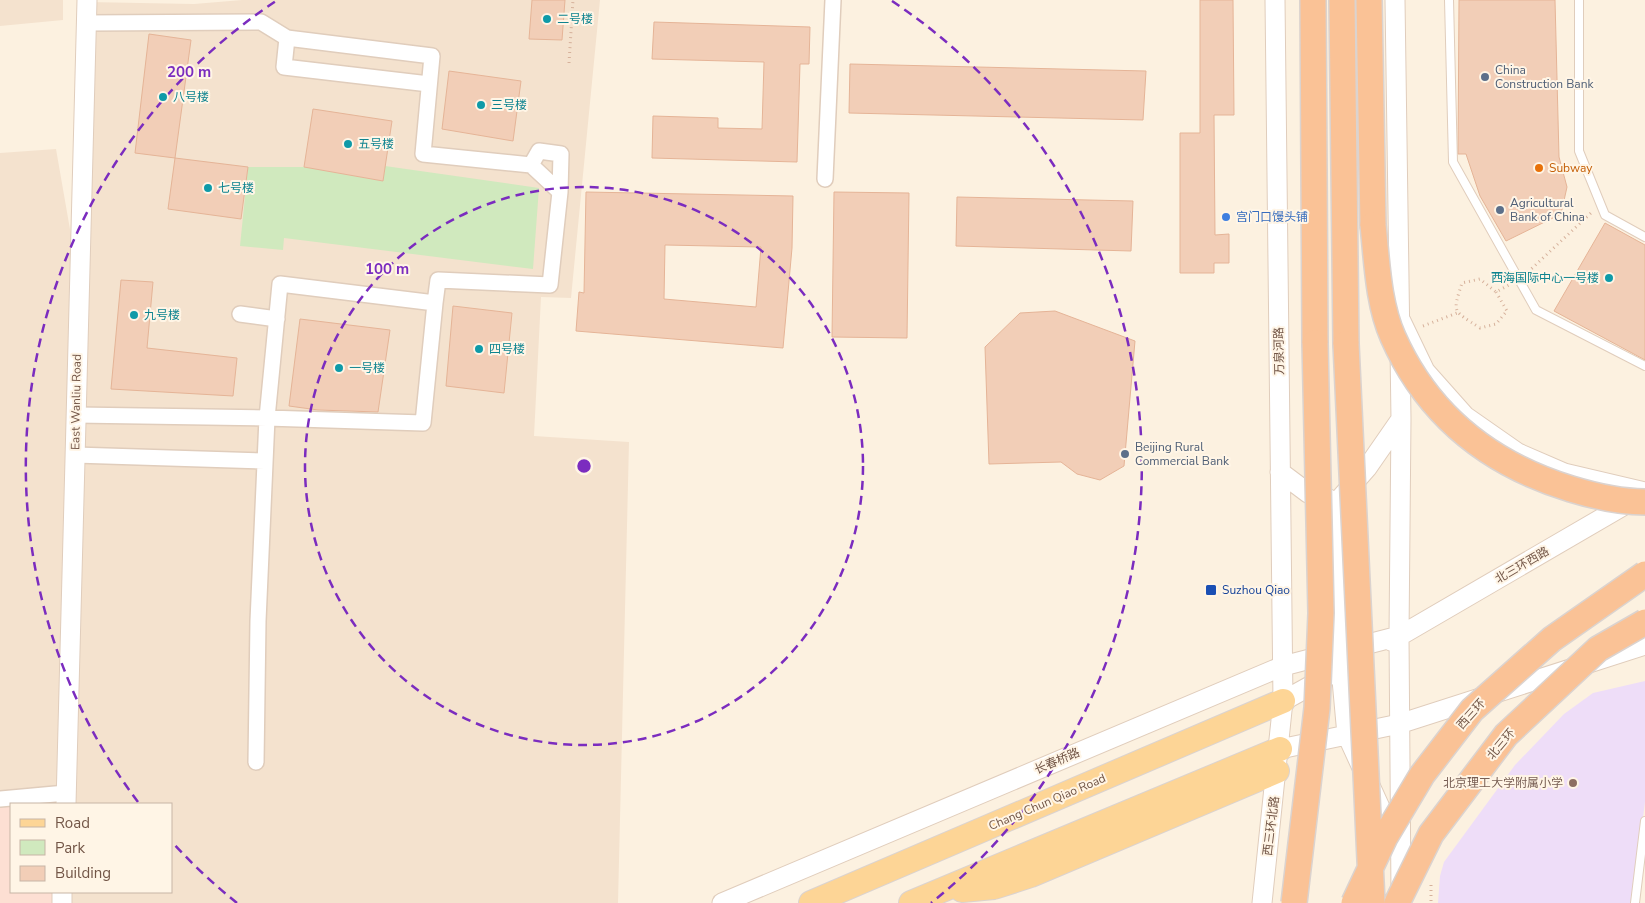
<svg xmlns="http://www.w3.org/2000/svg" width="1645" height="903" font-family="'Nunito Sans','Noto Sans SC',sans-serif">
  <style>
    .residential { fill: #f4e2ce }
    .commercial { fill: #fddfd3 }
    .education { fill: #eeddf8 }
    .green { fill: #d0e9be }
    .building { fill: #f2ceb7; stroke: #e5b497; fill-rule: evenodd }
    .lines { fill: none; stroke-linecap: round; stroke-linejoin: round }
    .service-casing { stroke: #e0cdbc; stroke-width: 10 }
    .minor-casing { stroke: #e0cdbc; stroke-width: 18 }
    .tertiary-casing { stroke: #e0cdbc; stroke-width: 21 }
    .primary-casing { stroke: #dbd3cf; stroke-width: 26 }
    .trunk-casing { stroke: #dbd3cf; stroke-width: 28 }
    .path { stroke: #d6b19b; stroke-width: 3; stroke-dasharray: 1 4; stroke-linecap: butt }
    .service { stroke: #fff; stroke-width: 8 }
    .minor { stroke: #fff; stroke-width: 15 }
    .tertiary { stroke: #fff; stroke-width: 19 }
    .primary { stroke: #fdd596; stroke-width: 24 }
    .trunk { stroke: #fac296; stroke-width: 25 }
    .trunk-bridge-casing { stroke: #dbd3cf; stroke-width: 28; stroke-linecap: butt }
    .trunk-bridge { stroke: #fac296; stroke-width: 25 }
    .ring { fill: none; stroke: #7b2cbf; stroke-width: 2.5; stroke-dasharray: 9 6 }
    .culture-dot { fill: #0f9aa8; stroke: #fff5e6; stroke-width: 2 }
    .service-dot { fill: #5c6f8a; stroke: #fff5e6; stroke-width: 2 }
    .food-dot { fill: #e8710a; stroke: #fff5e6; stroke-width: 2 }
    .shop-dot { fill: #3f7fe0; stroke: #fff5e6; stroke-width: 2 }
    .transit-dot { fill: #1a4fb4; stroke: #fff5e6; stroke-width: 2 }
    .education-dot { fill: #8d6e63; stroke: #fff5e6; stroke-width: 2 }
    .labels { text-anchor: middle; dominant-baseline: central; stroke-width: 4; stroke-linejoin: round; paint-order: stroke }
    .culture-label { font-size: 12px; fill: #0d838f; stroke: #fff5e6; text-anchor: start }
    .service-label { font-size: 12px; fill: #4e5e75; stroke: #fff5e6; text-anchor: start }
    .food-label { font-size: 12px; fill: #c56008; stroke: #fff5e6; text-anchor: start }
    .shop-label { font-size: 12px; fill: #366cbe; stroke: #fff5e6; text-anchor: start }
    .street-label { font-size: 12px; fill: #735647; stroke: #fff5e6 }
    .transit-label { font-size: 12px; fill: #164399; stroke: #fff5e6; text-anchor: start }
    .education-label { font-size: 12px; fill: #785e54; stroke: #fff5e6; text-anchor: end }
    .centre { fill: #7b2cbf; stroke: #fff5e6; stroke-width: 2.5 }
    .ring-label { font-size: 15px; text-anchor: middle; font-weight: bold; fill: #7b2cbf; stroke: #fff5e6; stroke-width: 4; stroke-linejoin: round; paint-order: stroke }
  </style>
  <rect width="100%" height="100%" fill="#fcf1e0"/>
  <path class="residential" d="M0,0h63v20l-63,6z
    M242,0h358l-29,298 -30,-1 -7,139 95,6 -11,461h-559l1,-11h111v-88h-108l-63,-5v-646l56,-4 23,132 8,-279 107,2z"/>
  <path class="commercial" d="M66,793v11h-55v88h51v11h-62v-104z"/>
  <path class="education" d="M1645,681v121l-13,101h-194l2,-27 4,-14 71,-97 49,-51 29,-21z"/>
  <path class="green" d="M385,166l154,22 -6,81 -249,-31 -1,12 -43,-4 8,-79h56l79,14z"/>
  <path class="building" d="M532,0h33l-3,40 -33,-1z
    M1200,0h33l1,115h-20l1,120 14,-1v29h-15v10h-34v-140h20z
    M1459,0h96l4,157 8,30 -6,27 -55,27 -26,-45 -14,-42h-8z
    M654,22l156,5 -1,37h-9l-3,98 -145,-4 1,-42 65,2v10l44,1 2,-67 -112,-3z
    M149,34l42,6 -16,118 -40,-5z
    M850,64l296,7 -3,49 -294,-7z
    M449,71l72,10 -8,60 -71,-12z
    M313,109l79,12 -9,60 -79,-14z
    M175,158l73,9 -7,52 -73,-10z
    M586,192l207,4 -1,52 -9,100 -207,-17 3,-39 5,1zM665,245l96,2 -5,60 -92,-8z
    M834,192l75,1 -2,145 -75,-1z
    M957,197l176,4 -2,50 -175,-5z
    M1605,223l40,22v115l-91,-49z
    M121,280l32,2 -6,66 90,10 -4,38 -122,-7z
    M453,306l59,7 -8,80 -58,-7z
    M1055,311l80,30 -11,125 -24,14 -23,-6 -16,-12 -72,2 -4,-117 35,-34z
    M300,319l90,11 -12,82 -60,-2 -29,-4z"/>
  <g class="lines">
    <g class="service-casing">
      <path id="service" d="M1449,0l4,162 83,148 109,56
        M1579,0v151l26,64 40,22
        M1635,903l10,-82"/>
    </g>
    <g class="minor-casing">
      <path id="minor" d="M287,38l-3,29 145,17
        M531,165l8,-14 22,3 -1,38
        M825,179l8,-179
        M240,314l37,5
        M76,415l191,3 13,-134 155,19 3,-23 112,5 10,-93 -29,-27 -108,-11 9,-98 -145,-18 -26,-16 -175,1
        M75,455l190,6
        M256,762l2,-141 9,-203 156,5 12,-120
        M0,799l66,-6"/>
    </g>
    <g class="tertiary-casing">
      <path id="tertiary" d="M1395,0l6,419 -2,217 2,258
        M1401,321l24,50 40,45 53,37 46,20 81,19
        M1280,472l28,21 21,6
        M1391,641l244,-142
        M1283,701l45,-25
        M1280,749l119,-25 246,-79
        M66,804l21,-804
        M1394,838l-47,-103 -6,-66 -4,-167 30,-34 34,-49
        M62,903v-11
        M722,903l561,-237 116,-30
        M1262,903l21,-202 -8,-701"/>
    </g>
    <g class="primary-casing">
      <path id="primary" d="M962,890l32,-3 37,-12 246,-104
        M811,903l472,-202
        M911,903l369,-154"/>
    </g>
    <g class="trunk-casing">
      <path id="trunk" d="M1313,0l2,343
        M1342,0l4,344
        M1369,0l4,225"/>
    </g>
    <path class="path" d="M569,63l4,-63
      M1528,272l63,-59
      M1496,292l11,19 -11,13 -16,4c-27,-18 -28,-14 -18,-45l18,-4 16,13 13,-7
      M1423,326l34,-13
      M1431,885v18"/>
    <use href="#service" class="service"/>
    <use href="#minor" class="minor"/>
    <use href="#tertiary" class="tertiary"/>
    <use href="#primary" class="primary"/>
    <use href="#trunk" class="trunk"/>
    <g class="trunk-bridge-casing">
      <path id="trunk-bridge" d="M1373,225c4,37 5,78 20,112 35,79 96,127 178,152 23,7 50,13 74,13
        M1346,344l26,559
        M1294,903l23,-195 4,-95 -6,-270
        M1354,903l31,-66 37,-62 50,-65 80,-71 93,-65
        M1397,903l34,-69 75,-99 92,-86 47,-27"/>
    </g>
    <use href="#trunk-bridge" class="trunk-bridge"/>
  </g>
  <g class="ring">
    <circle cx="584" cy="466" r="279"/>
    <path d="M237 903A558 558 0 0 1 173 843M138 802A558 558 0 0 1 276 1M892 1A558 558 0 0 1 931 903"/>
  </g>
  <g class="culture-dot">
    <circle cx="547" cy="19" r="5"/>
    <circle cx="163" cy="97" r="5"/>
    <circle cx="481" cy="105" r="5"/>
    <circle cx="348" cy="144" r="5"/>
    <circle cx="208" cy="188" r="5"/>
    <circle cx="1609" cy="278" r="5"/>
    <circle cx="134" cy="315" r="5"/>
    <circle cx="479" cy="349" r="5"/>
    <circle cx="339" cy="368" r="5"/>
  </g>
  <g class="service-dot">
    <circle cx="1485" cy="77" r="5"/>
    <circle cx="1500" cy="210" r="5"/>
    <circle cx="1125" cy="454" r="5"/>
  </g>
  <circle class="food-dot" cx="1539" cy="168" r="5"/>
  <circle class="shop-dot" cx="1226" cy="217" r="5"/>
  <rect class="transit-dot" x="1205" y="584" width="12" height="12" rx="2.5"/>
  <circle class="education-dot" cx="1573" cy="783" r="5"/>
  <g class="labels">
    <g class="culture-label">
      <text x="557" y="19">二号楼</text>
      <text x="173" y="97">八号楼</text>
      <text x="491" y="105">三号楼</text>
      <text x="358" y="144">五号楼</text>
      <text x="218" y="188">七号楼</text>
      <text x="1599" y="278" text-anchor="end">西海国际中心一号楼</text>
      <text x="144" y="315">九号楼</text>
      <text x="489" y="349">四号楼</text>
      <text x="349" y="368">一号楼</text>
    </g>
    <g class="service-label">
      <text x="1495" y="70">China<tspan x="1495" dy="14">Construction Bank</tspan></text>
      <text x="1510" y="203">Agricultural<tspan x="1510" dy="14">Bank of China</tspan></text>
      <text x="1135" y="447">Beijing Rural<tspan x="1135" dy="14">Commercial Bank</tspan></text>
    </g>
    <g class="food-label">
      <text x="1549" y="168">Subway</text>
    </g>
    <g class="shop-label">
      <text x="1236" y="217">宫门口馒头铺</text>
    </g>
    <g class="street-label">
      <text transform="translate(1279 351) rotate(-91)">万泉河路</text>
      <text transform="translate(76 402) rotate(-89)">East Wanliu Road</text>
      <text transform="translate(1522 565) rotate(-30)">北三环西路</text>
      <text transform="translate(1471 714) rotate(-48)">西三环</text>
      <text transform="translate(1501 744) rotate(-50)">北三环</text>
      <text transform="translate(1057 761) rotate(-23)">长春桥路</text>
      <text transform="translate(1047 802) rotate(-23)">Chang Chun Qiao Road</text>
      <text transform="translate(1271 826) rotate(-83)">西三环北路</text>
    </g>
    <g class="transit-label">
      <text x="1222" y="590">Suzhou Qiao</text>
    </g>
    <g class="education-label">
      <text x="1563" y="783">北京理工大学附属小学</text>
    </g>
  </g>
  <circle cx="584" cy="466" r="8" class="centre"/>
  <g class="ring-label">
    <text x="189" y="77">200 m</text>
    <text x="387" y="274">100 m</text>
  </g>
  <rect x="10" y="803" width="162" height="90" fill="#fff5e6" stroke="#c7b5a6"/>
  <rect x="20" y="819" width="25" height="8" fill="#fdd596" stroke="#c7b5a6"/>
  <text x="55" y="828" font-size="15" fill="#735647">Road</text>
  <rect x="20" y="840" width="25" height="15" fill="#d0e9be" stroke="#c7b5a6"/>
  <text x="55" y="853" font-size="15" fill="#735647">Park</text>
  <rect x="20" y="866" width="25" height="15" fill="#f2ceb7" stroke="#c7b5a6"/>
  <text x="55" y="878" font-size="15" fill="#735647">Building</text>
</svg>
